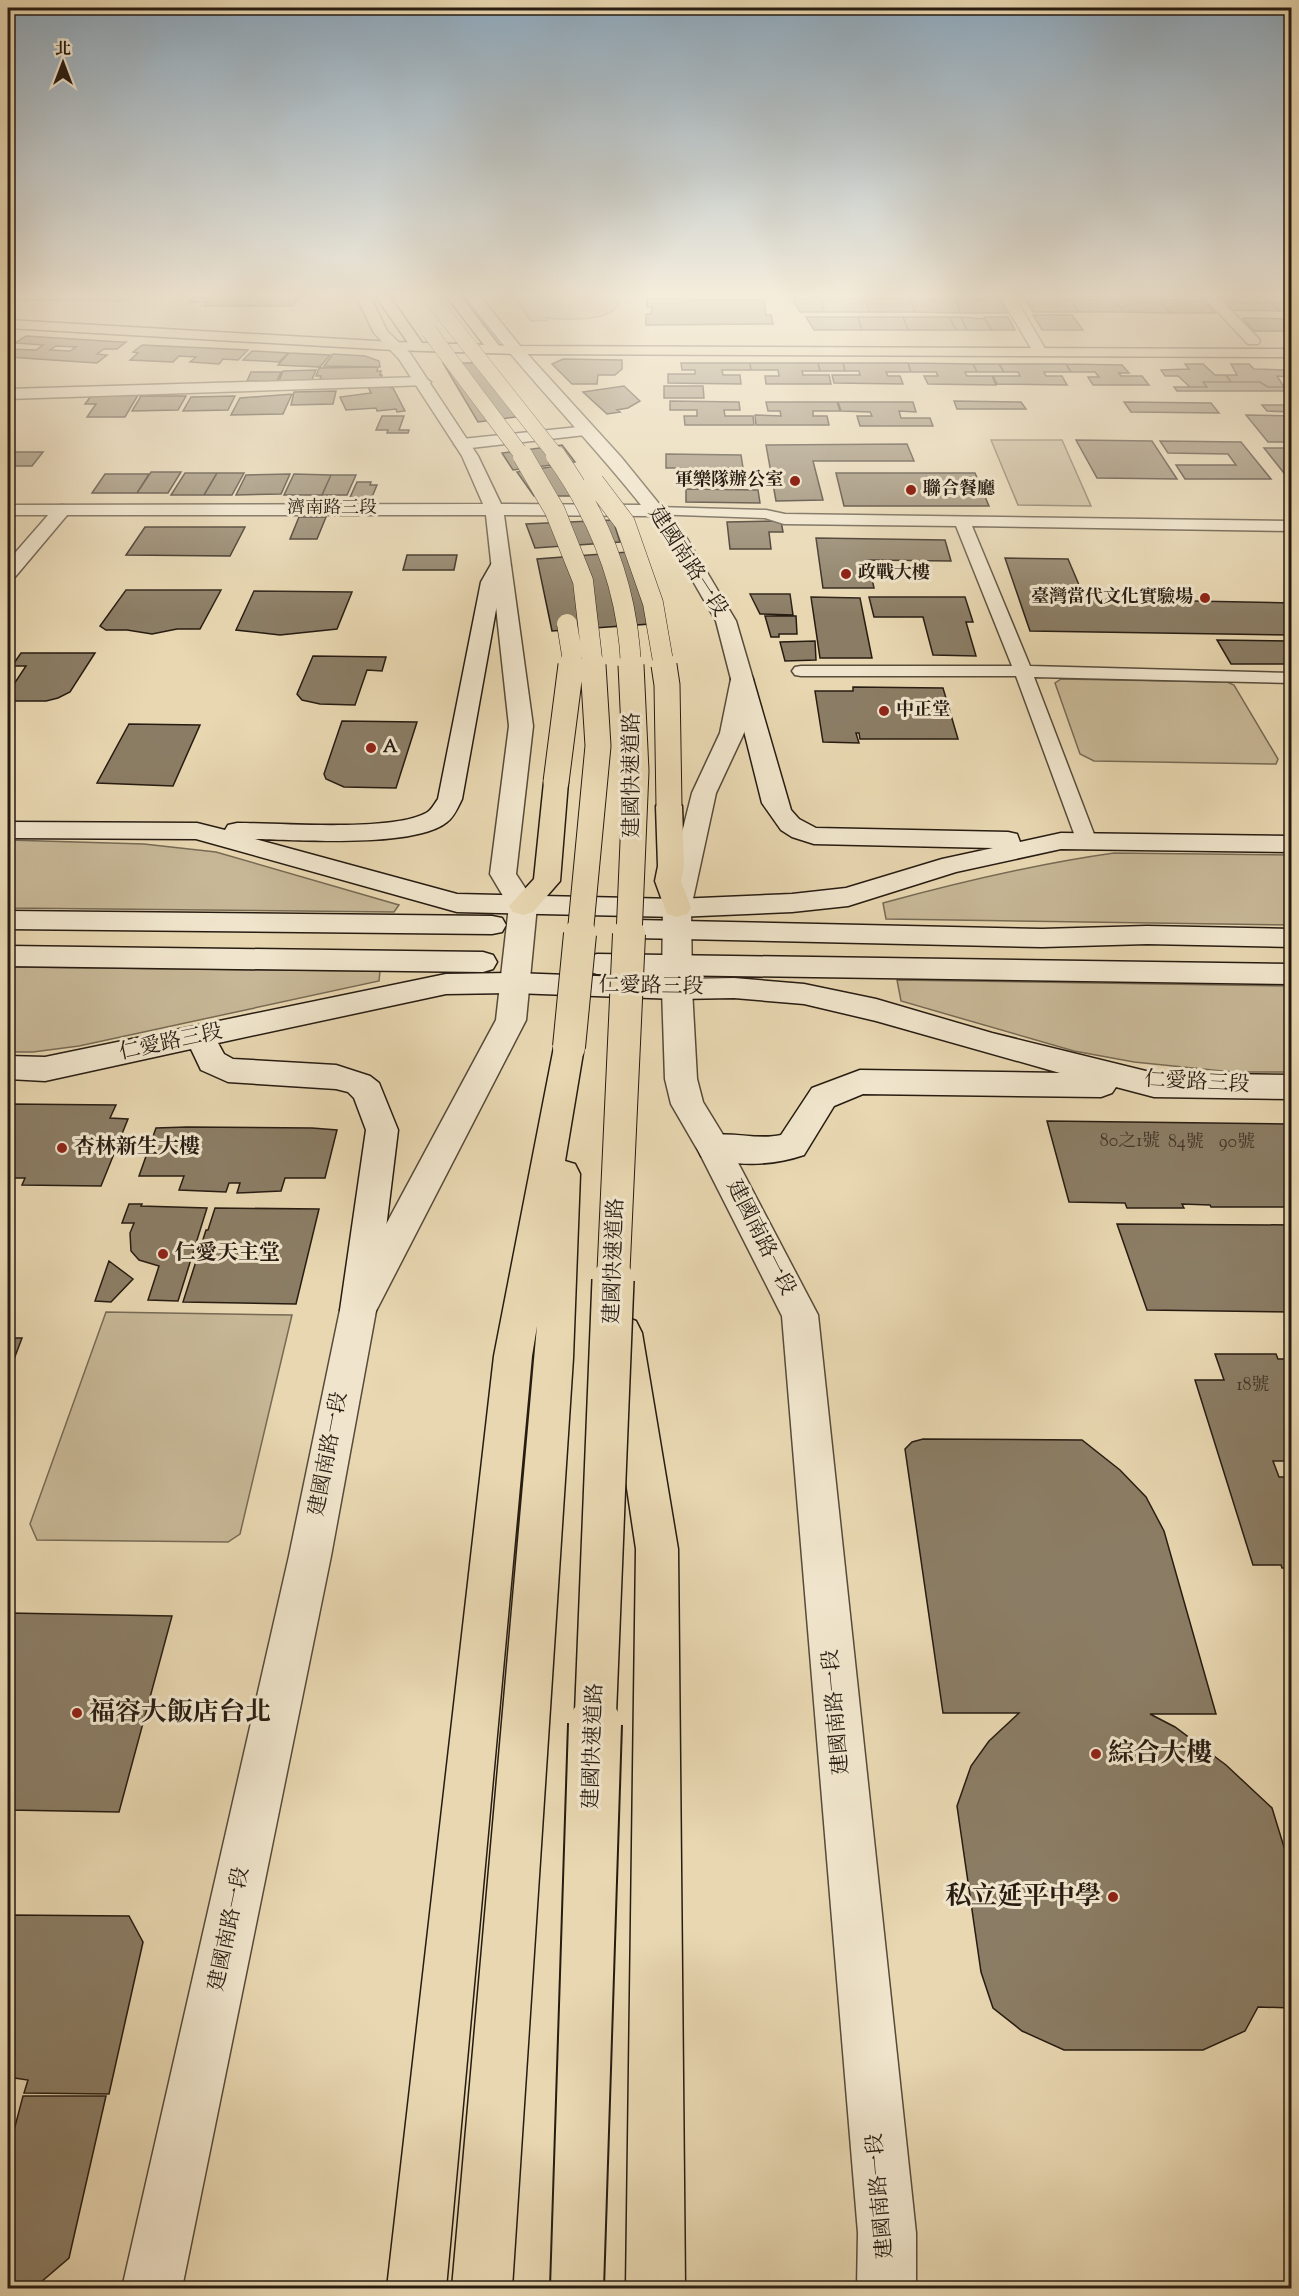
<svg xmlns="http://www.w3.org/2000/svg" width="1299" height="2296" font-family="'Sorts Mill Goudy','Noto Serif TC',serif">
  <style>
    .green { fill: #c7b796; stroke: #776a54; stroke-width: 1.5 }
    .building { fill: #8b7d65; stroke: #271c12; stroke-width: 1.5; fill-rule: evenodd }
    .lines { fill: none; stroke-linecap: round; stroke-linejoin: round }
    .pedestrian-casing { stroke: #574b3a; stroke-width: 3 }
    .minor-casing { stroke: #574b3a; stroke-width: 3 }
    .tertiary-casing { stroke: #574b3a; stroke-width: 3 }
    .secondary-casing { stroke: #271c12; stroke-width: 3 }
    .primary-casing { stroke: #271c12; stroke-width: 3 }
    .trunk-casing { stroke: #271c12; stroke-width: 3 }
    .pedestrian { fill: #f0e5cc; fill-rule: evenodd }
    .minor { fill: #f0e5cc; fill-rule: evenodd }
    .tertiary { fill: #f0e5cc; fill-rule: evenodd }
    .secondary { fill: #f0e5cc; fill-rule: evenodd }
    .primary { fill: #e8d7b1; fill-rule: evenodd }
    .trunk { fill: #e8d7b1; fill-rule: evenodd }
    .trunk-bridge-far5-casing { stroke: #271c12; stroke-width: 16; stroke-linecap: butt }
    .trunk-bridge-far4-casing { stroke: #271c12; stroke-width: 21; stroke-linecap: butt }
    .trunk-bridge-far3-casing { stroke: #271c12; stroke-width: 27; stroke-linecap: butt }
    .trunk-bridge-far2-casing { stroke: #271c12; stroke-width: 34; stroke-linecap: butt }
    .trunk-bridge-far1-casing { stroke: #271c12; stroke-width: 44; stroke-linecap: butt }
    .trunk-bridge-casing { stroke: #271c12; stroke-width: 56; stroke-linecap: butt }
    .trunk-bridge-far5 { stroke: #e8d7b1; stroke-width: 15 }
    .trunk-bridge-far4 { stroke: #e8d7b1; stroke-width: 20 }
    .trunk-bridge-far3 { stroke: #e8d7b1; stroke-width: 25 }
    .trunk-bridge-far2 { stroke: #e8d7b1; stroke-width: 32 }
    .trunk-bridge-far1 { stroke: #e8d7b1; stroke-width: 41 }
    .trunk-bridge { stroke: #e8d7b1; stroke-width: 52 }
    .poi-dot { fill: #8f2418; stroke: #f0e5cc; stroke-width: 2 }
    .labels { text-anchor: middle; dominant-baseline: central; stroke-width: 6; stroke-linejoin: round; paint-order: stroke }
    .far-poi-label { font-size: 18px; font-weight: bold; fill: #271c12; stroke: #f0e5cc; text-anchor: start }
    .far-street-label { font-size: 18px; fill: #271c12; stroke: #f0e5cc }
    .number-label { font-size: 18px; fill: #403427 }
    .street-label { font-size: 21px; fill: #271c12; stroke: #f0e5cc }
    .poi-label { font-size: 21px; font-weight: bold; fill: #271c12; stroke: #f0e5cc; text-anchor: start }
    .near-poi-label { font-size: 26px; font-weight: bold; fill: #271c12; stroke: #f0e5cc; text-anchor: start }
  </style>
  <rect width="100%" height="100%" fill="#e8d7b1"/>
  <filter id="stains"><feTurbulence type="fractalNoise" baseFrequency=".00333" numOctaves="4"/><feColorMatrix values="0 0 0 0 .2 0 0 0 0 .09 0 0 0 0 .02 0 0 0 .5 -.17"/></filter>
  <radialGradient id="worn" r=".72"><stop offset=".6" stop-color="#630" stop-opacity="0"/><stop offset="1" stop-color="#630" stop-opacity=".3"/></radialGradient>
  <path class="green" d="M512,294h100l7,10c-11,18 -54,16 -73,14l1,2 -16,1z
    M991,440h71l29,66 -73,-1z
    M1061,679l166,3 7,3 44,74 -2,5 -182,-3 -14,-7 -25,-71z
    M8,840l136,4 72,8 183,53 -5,7 -386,-4z
    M1114,853l177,2v70l-405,-6 -3,-16c77,-21 152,-39 231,-50z
    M8,967l372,4 -1,10 -300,65 -46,6h-25z
    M897,980l394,6v86h-59l-98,-10 -60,-11 -173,-50z
    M106,1312l186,3 -52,219 -12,8 -191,-2 -7,-16z"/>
  <path class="building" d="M152,294h149l-8,12h-89l3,-4h-18l5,-6h-44z
    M1222,295h42l7,8 -48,-1 -6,-5z
    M1264,295h28v8h-21z
    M792,298h29l3,14h-24z
    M821,298h44l5,14h-46z
    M865,298l45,1 5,13h-45z
    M647,299l117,1 2,15h5l2,9 -127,1v-11h5l1,-7h-5z
    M910,299h45l6,14 -46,-1z
    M955,299h44l8,14h-46z
    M1026,300h44l9,12h-46z
    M1070,300h45l9,12h-45z
    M1115,300h44l11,13 -46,-1z
    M1159,300l45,1 11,12h-45z
    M1223,302l48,1 9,8 -50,-1z
    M1271,303h21v8h-12z
    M1033,315h39l11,15h-41z
    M806,317h52l4,13h-48z
    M858,317h45l5,13h-46z
    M903,317h46l7,13h-48z
    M949,317h12l6,13h-11z
    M961,317l24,2 7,11h-25z
    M984,317h24l7,13h-23z
    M1244,318l48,1v12h-38l-11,-12z
    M26,336l95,6h5l-9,7h-13l-7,5 10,1 -10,8 -89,-6v-8l28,1 7,-5 -28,-2zM56,346l20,1 -6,4 -20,-1z
    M142,345l106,5 -10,10 -15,-1 -4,5 -29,-2 6,-5 -17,-1 -6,6 -43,-2 8,-7 -5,-1z
    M252,351l36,2 -9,9 -36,-2z
    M289,353l41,2 -10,12 -42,-2z
    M333,354l32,2 14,5 1,6 -56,-1z
    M563,359l59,1v9l-7,6h-17l-1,9h-25l-20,-20z
    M443,363h47l42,52 -54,7z
    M681,363h69l1,7h-29l1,5h17l1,9 -73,-1v-9h27v-4h-13z
    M750,363h68l2,8h-18l1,4h26l2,9h-65l-1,-8h14l-1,-6h-27z
    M818,363h25l2,8h-25z
    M843,363h65l3,9h-25l2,4h12l3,8 -69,-1 -2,-8h28l-1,-4h-14z
    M908,363l65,1 4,8h-12l2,4h25l4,9 -68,-1 -4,-8h14l-2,-4h-25z
    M973,364h26l5,8h-27z
    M999,364h67l5,8h-27l2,4h16l5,9 -70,-1 -4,-8h27l-2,-4h-14z
    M1066,364l56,1 7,8h-10l2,3h21l7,9h-56l-5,-8h11l-4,-5h-24z
    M1185,364h18l12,11h11l5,7h-28l4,5h-17l-12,-11h-13l-4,-6 28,-1z
    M1231,364h18l5,5 30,1 6,7 -13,-1 7,11h-16l-8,-5h-29l-5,-7h11z
    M378,367l-1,4h4l-1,4h2l-1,6 -62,1 2,-6h-5l3,-8z
    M316,370l-5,12 -33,1 5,-12z
    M251,372h30l-5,11h-21l1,-2h-9z
    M1203,382h57l8,5h16l4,4h-111l-3,-4h33z
    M381,386l12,2 12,23 -8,1 -1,-3 -19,2 -1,-3 -30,2 -6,-13 31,-4 -3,-6z
    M624,386l16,15 -12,7 -11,2 3,2 -13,2 -24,-22z
    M664,386h39l1,12h-40z
    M336,391l-3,13 -42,1 3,-13z
    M292,394l-9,20 -52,1 9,-17z
    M138,395l-13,22h-38l9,-13h-11l6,-8z
    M141,396h45l-8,14 -46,1z
    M235,396l-7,14 -45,1 8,-14z
    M670,401l69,1 1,8h-16l1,6h28l1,9h-69l-1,-9h13v-6h-27z
    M954,401l67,1 5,7h-69z
    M766,402h71l3,9h-27v5h14l2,9h-73l-1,-10 26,1 -1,-5h-12z
    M838,402h75l3,10 -17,-1 2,7h29l3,8h-73l-3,-10h15l-2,-4 -29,-1z
    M1124,402l87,1 8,10 -88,-1z
    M1262,405h23l6,7 -24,-1z
    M1246,415l46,1v26h-24z
    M382,416h22l-5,14h10l-1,3h-21l1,-3h-12z
    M1076,440l76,1 25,38 -80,-1z
    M1160,441l81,1 30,37h-86l-9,-14h60l-8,-11 -60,-1z
    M907,444l7,17h-101l10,39 -47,1 -10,-56z
    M562,445l13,17 -62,8 -11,-17z
    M1264,448h28v35z
    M11,452h32l-11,14h-19l-5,7v-17z
    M666,454l75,1 2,13h-25v16h-38v-16h-14z
    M570,464l21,32h-57l-17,-24z
    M151,472h30l-13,21h-31z
    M185,473h32l-13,22h-33z
    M217,473h27l-12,22h-28z
    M836,473h139l14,33h-145z
    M105,474h44l-12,19h-45z
    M290,474l-9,20 -45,1 10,-20z
    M294,474l37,1 -9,20h-38z
    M331,475h25l-9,20h-25z
    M357,482h14l-1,3h7l-8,19h-22z
    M686,489l72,1 2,13 -74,-1z
    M299,517h27l-9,22h-27z
    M613,520l7,22 -85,6 -9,-24z
    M781,521l2,11h-14l2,17h-41l-3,-27z
    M145,527h100l-15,29 -104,-1z
    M816,538l129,2 6,21 -83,-1 6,28h-51z
    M628,552l22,72 -98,7 -15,-72z
    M407,555h50l-3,15h-51z
    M1005,558l63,1 17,40 207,4v32l-262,-4z
    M126,590h95l-21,39h-23l-25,5 -25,-4h-21l-6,-4z
    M254,591l98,1 -15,37 -57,6 -44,-5z
    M750,594h40l3,21 -33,-1z
    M811,597l49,1 12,60h-52z
    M869,597h96l8,25h-7l10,34 -43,-1 -10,-38h-49z
    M765,616h31l1,18h-18v3h-8z
    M1217,640l75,1v23h-61z
    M815,641l1,19 -31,1 -5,-19z
    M21,653h74l-25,39 -12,6 -12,3h-38v-14h4l14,-21h-14z
    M313,656l73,1 -4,14 -15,-1 -12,35 -35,-1 -18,-4 -5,-6z
    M853,687l90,1 15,51h-98l-1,-6h-3l3,10 -36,-1 -8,-51h38z
    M342,721l75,1 -21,66 -52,-1 -18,-8 -2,-5z
    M129,724l71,1 -27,61 -76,-3z
    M8,1104l108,1 -6,13 18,1 -27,67 -79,-1 3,-7h-17z
    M1047,1121l239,3 6,13v70h-81l-1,-2 -28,-1 2,4h-57l-2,-5 -56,-1z
    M187,1127l125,1 25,2 -12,48h-40l-4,13 -44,2 3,-10h-11l-3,9 -47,-2 5,-14h-45l17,-48z
    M129,1204h13l-1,2 66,2 -29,93 -30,-1 11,-34 -20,-6 -8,-9 -1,-18 4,-10h-12z
    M215,1208l104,1 -23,95 -113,-2 23,-72h2z
    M1117,1224l175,1v87l-145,-2z
    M109,1261l24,18 -22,23 -16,-1z
    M8,1338h14l-14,37z
    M1215,1354h61l2,5h14v102h-19l6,16h13v109l-6,-18h-4l-1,-3h-28l-58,-185h29z
    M923,1439l159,1 38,30 26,27 18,34 52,183h-66l25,13 51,38 46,43 20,65v135l-34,-1 -13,24 -42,19h-139l-42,-19 -29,-23 -12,-36 -24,-166 14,-40 18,-25 30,-28h-76l-38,-264 7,-7z
    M8,1613l164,3 -53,196 -111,-2z
    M8,1915l121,1 14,26 -34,152 -85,-1 4,-13 -20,-3z
    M23,2096h83l-37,162 -35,30h-26v-135z"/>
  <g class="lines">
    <g class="pedestrian-casing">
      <path id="pedestrian" d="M8,294h117l4,3 -5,3 -113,-1 -3,-1z
        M656,507l110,3 19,4 507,7v10l-320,-5 58,140 262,7v10l-258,-6 63,165 -4,5 -7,2 -7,-2 -63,-171h-215l-6,-1 -3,-4 3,-4 6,-1h211l-56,-140 -172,-2 -19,-6 -114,-4 -2,-3 2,-3z"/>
    </g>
    <g class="minor-casing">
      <path id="minor" d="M999,294h14l34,58 -2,3h-10z
        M1201,294h14l43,44 2,3 -2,3h-10z
        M423,377l8,5 -3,3 -420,14v-10z
        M588,426l8,5 -2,3 -132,15 -8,-5 8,-5z
        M62,505l6,1 3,4 -3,4 -53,63 -7,2v-18l48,-55z"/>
    </g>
    <g class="tertiary-casing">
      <path id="tertiary" d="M355,294h14l18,37 23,22 68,103 23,48 140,1c-57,-72 -123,-136 -177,-211h14l43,53 100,110 65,80 50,84 17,58 -9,54 -28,60 -25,115 1,81 5,90 6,23 22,36 93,177 98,918v55h-59l1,-55 -76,-917 -82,-162 -29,-50 -6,-25 -3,-90 1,-81 29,-115 28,-60 11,-54 -15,-58 -45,-78 -21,-27 -146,-1 29,211 -17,148 21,32 -11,114 -150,291 -45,245 -149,732h-60l167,-732 51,-246 156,-290 13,-114 -19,-32 19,-148 -23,-211h-478v-10l475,-1 -21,-48 -63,-97 -25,-26z"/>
    </g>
    <g class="secondary-casing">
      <path id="secondary" d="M500,559l7,2 3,4 -9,17 -39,217c-4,8 -8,18 -15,23 -31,26 -150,18 -192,17l202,55 220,5 115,-5 54,-6 96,-29 51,-11 -179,-4 -22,-7 -11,-7 -19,-27 -31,-124 3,-5 8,-2 8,2 3,5 38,131 8,9 17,9 192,4 9,2 3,8 41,-9 231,3v16l-231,-3 -105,23 -108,34 -56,6 -115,5 -220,-5 -261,-73 -188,-1v-16l189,1 28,7 3,-5 9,-2c44,0 154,9 189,-10 6,-3 8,-9 12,-14l43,-217 12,-21z
        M8,911l484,5 10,2 4,7 -4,7 -10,2 -484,-5z
        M636,920l406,9 105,-3 145,3v18l-145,-3 -105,3 -406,-9 -10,-2 -4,-7 4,-7z
        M8,946l475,6 10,3 4,7 -4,7 -10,3 -475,-6z
        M597,954l695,10v20l-695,-10 -10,-3 -4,-7 4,-7z
        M514,973l163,6 57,-1 70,6 72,15 116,34 162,40 138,2v24l-138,-2 -38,-10 -4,6 -11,4 -238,-3 -29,12 -30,49c-32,11 -70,12 -103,1l-4,-9 4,-9c26,-9 54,3 80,-3l31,-47 48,-18 200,3 -184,-52 -72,-17 -70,-6 -57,1 -163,-6 -68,1 -228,49 6,11 9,5 103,6 34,11 9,7 19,47 -22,180 -5,11 -13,5 -13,-5 -5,-11 26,-180 -12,-32 -6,-6 -12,-3 -108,-7 -27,-12 -10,-21 -146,32 -37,-2v-23l37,1 401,-83z"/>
    </g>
    <g class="primary-casing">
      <path id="primary" d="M8,320l386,22 122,4 776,3v8l-776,-3 -122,-4 -386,-22z"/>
    </g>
    <g class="trunk-casing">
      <path id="trunk" d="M374,294h14l37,53 -2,3h-10z
        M445,294h14l41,53 2,3 -2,3h-10z
        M556,775l9,2 3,5 -8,99 -27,31 -10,3 -10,-3 -4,-6 25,-27 10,-97 3,-5z
        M669,798l9,3 4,5 2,60 -3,15 10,27 -4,6 -10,3 -10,-3 -12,-33 3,-15 -2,-60 4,-5z
        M569,1036l11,3 4,8 -19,114 10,3 5,10 -7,184 -61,930h-60l85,-962 -5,30 -86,932h-59l107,-932 60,-309 4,-8z
        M623,1316l13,5 6,12 36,216 7,739h-59l10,-739 -32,-216 6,-12z"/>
    </g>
    <use href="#pedestrian" class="pedestrian"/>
    <use href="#minor" class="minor"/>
    <use href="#tertiary" class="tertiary"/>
    <use href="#secondary" class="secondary"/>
    <use href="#primary" class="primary"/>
    <use href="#trunk" class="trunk"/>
    <g class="trunk-bridge-far5-casing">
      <path id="trunk-bridge-far5" d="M428,294l130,164
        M429,331l95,127"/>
    </g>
    <g class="trunk-bridge-far4-casing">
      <path id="trunk-bridge-far4" d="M523,456l32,55 28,70 10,86
        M556,456c45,63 72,133 75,211
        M594,482l31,41 28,80 11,64
        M567,624l5,31 -2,12"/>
    </g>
    <g class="trunk-bridge-far3-casing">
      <path id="trunk-bridge-far3" d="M664,665l3,20 2,121
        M556,782l15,-117
        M580,936l18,-190 -5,-81
        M629,936l7,-165 -5,-106"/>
    </g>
    <g class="trunk-bridge-far2-casing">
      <path id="trunk-bridge-far2" d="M569,1047l11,-113
        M613,1282l16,-348"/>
    </g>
    <g class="trunk-bridge-far1-casing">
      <path id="trunk-bridge-far1" d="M595,1726l18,-446"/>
    </g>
    <g class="trunk-bridge-casing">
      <path id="trunk-bridge" d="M577,2288l18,-564"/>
    </g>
    <use href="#trunk-bridge-far5" class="trunk-bridge-far5"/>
    <use href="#trunk-bridge-far4" class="trunk-bridge-far4"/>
    <use href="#trunk-bridge-far3" class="trunk-bridge-far3"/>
    <use href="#trunk-bridge-far2" class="trunk-bridge-far2"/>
    <use href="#trunk-bridge-far1" class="trunk-bridge-far1"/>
    <use href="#trunk-bridge" class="trunk-bridge"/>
  </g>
  <linearGradient id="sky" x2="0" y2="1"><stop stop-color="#8da8bc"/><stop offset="0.48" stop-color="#f5eddc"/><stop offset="1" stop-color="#f5eddc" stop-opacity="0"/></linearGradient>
  <rect width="1299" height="615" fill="url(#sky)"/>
  <g class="poi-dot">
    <circle cx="795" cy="481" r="6"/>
    <circle cx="911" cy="490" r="6"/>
    <circle cx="846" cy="574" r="6"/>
    <circle cx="1205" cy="598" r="6"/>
    <circle cx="884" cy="711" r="6"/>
    <circle cx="371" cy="748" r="6"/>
    <circle cx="62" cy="1148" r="6"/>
    <circle cx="163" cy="1254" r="6"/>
    <circle cx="77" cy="1713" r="6"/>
    <circle cx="1096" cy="1754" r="6"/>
    <circle cx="1113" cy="1897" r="6"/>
  </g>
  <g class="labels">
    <g class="far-poi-label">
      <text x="783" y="481" text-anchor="end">軍樂隊辦公室</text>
      <text x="923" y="490">聯合餐廳</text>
      <text x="858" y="574">政戰大樓</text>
      <text x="1193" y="598" text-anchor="end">臺灣當代文化實驗場</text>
      <text x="896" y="711">中正堂</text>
      <text x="383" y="748">A</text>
    </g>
    <g class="far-street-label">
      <text x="332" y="509">濟南路三段</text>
    </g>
    <g class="number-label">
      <text x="1130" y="1142">80之1號</text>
      <text x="1186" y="1143">84號</text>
      <text x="1237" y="1143">90號</text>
      <text x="1253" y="1386">18號</text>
    </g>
    <g class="street-label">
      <text transform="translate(687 562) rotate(57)">建國南路一段</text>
      <text transform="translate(633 775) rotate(-90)">建國快速道路</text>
      <text transform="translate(651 987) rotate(1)">仁愛路三段</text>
      <text transform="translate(171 1043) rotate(-12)">仁愛路三段</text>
      <text transform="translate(1197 1083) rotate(3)">仁愛路三段</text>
      <text transform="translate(760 1238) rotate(63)">建國南路一段</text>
      <text transform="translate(615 1261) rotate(-88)">建國快速道路</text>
      <text transform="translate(329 1454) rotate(-79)">建國南路一段</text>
      <text transform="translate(837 1712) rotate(-95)">建國南路一段</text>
      <text transform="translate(594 1746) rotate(-88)">建國快速道路</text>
      <text transform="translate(230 1929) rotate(-78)">建國南路一段</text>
      <text transform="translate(881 2196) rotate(-95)">建國南路一段</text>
    </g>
    <g class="poi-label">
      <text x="74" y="1148">杏林新生大樓</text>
      <text x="175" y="1254">仁愛天主堂</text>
    </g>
    <g class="near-poi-label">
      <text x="89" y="1713">福容大飯店台北</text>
      <text x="1108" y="1754">綜合大樓</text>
      <text x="1101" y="1897" text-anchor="end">私立延平中學</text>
    </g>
  </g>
  <rect width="1299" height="2296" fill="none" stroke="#e8d7b1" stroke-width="30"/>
  <rect x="9" y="9" width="1281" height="2278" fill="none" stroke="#271c12" stroke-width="3"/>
  <rect x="15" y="15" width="1269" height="2266" fill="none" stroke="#271c12" stroke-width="1.5"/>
  <g transform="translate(63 63)" stroke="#f0e5cc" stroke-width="4.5" paint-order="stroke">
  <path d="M0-4.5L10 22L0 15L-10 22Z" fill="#271c12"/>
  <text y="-9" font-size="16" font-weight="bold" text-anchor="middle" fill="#271c12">北</text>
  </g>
  <rect width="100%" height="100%" filter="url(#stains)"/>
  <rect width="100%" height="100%" fill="url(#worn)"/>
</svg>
